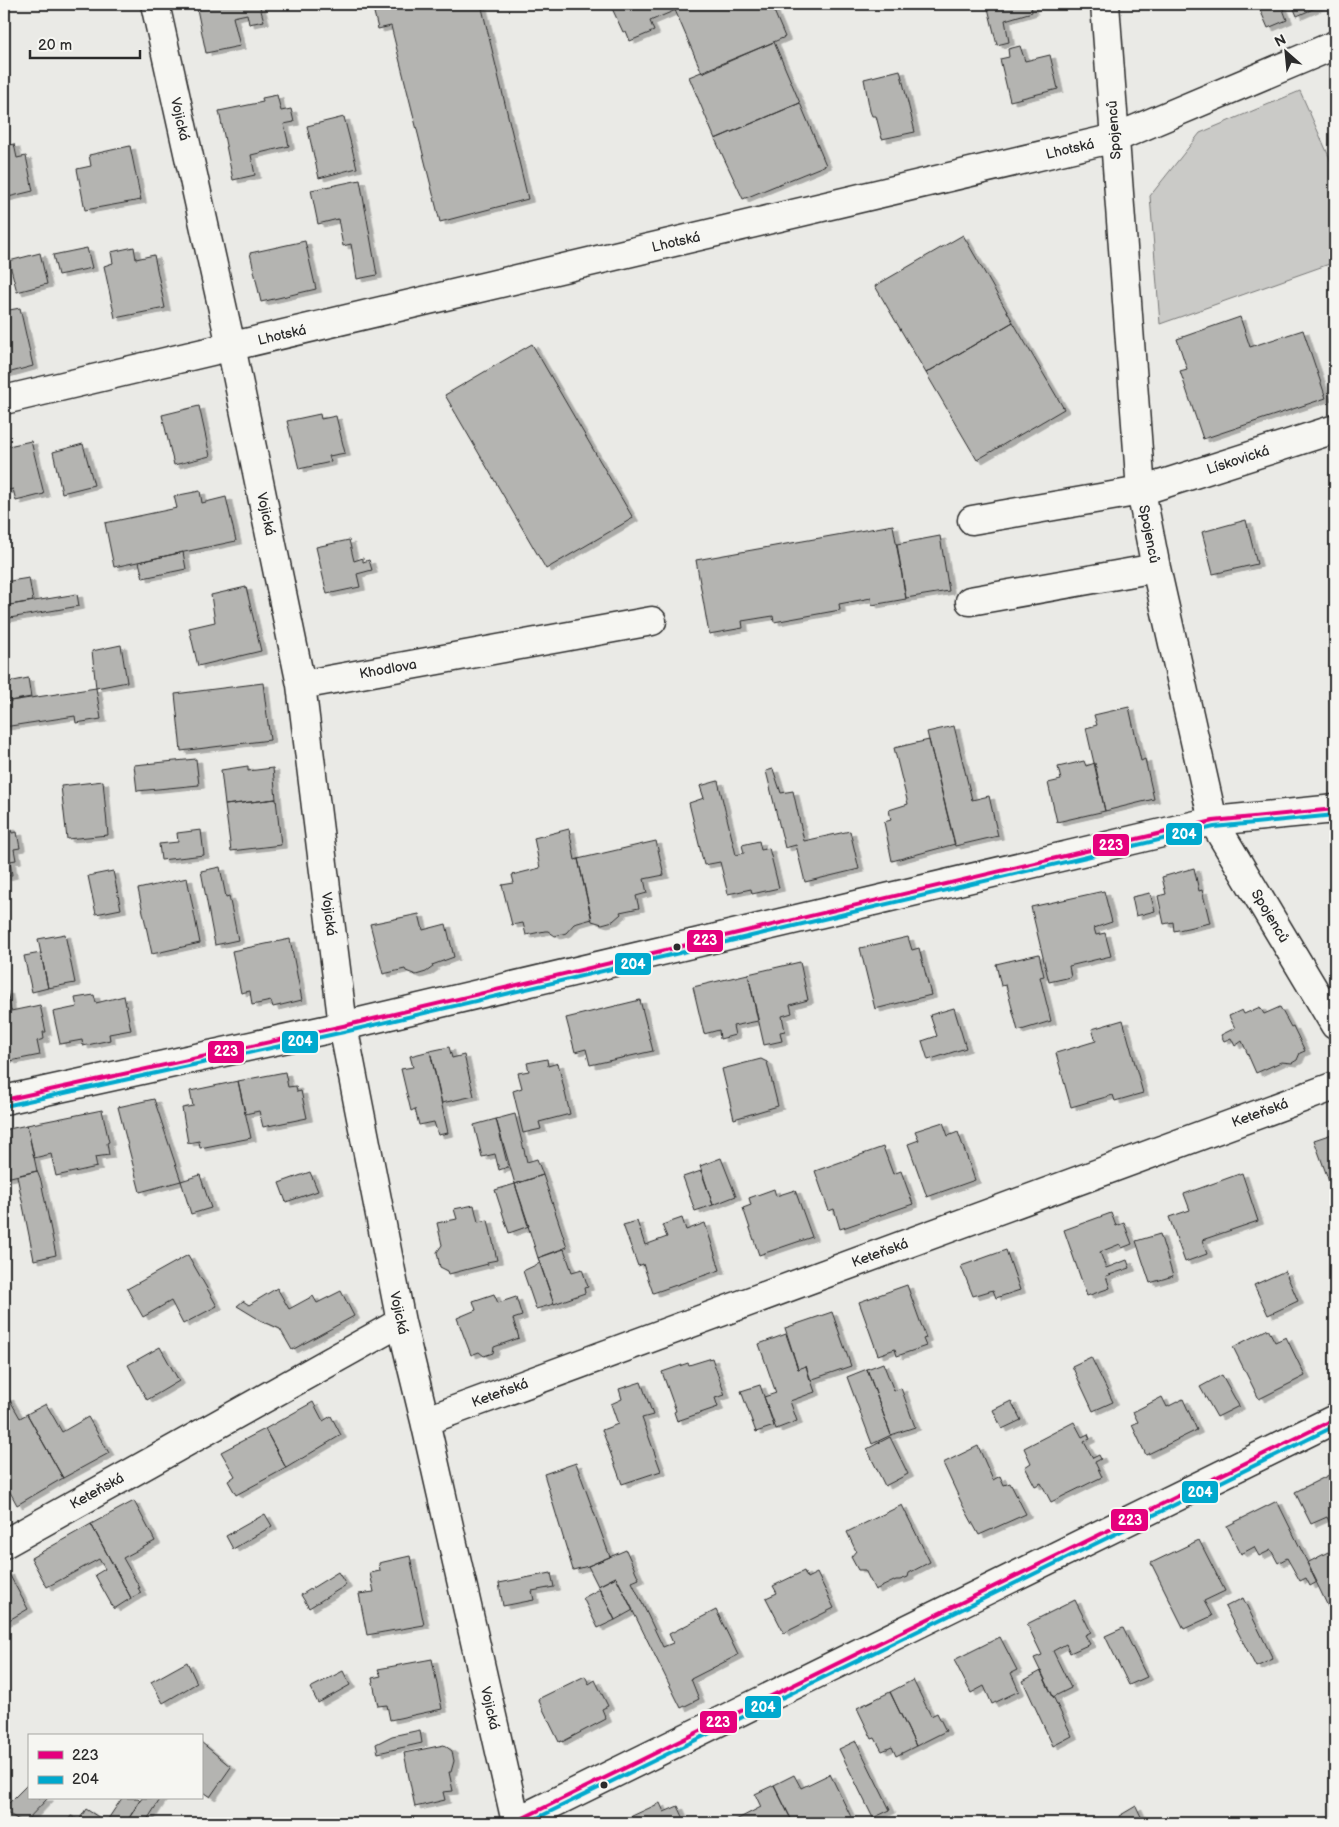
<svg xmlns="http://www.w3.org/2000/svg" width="1339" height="1827" font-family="'Balsamiq Sans',sans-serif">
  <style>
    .green { fill: #cacac7; stroke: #7a7a79 }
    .building { fill: #b4b4b1; stroke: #2b2b2b; filter: url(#shadow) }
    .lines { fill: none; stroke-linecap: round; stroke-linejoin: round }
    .minor-casing { stroke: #2b2b2b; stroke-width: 31 }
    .minor { stroke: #f6f6f2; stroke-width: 28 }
    .bus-1-casing { stroke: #f6f6f2; stroke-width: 8 }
    .bus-2-casing { stroke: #f6f6f2; stroke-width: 8 }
    .bus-1 { stroke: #e5007d; stroke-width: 4 }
    .bus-2 { stroke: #00a9ce; stroke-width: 4 }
    .bus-dot { fill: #2b2b2b; stroke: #f6f6f2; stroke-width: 2 }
    .labels { text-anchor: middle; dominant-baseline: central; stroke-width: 4; stroke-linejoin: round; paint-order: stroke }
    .street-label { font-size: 14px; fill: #2b2b2b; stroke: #f6f6f2 }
    .line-badge { stroke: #f6f6f2; stroke-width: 2 }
    .badge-label { font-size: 14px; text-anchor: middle; font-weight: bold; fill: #fff }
  </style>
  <defs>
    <filter id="shadow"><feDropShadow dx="5.5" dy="3" stdDeviation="0" flood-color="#0004"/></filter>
  </defs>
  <rect width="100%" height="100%" fill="#eaeae6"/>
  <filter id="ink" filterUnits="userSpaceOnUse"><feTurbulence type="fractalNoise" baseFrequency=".02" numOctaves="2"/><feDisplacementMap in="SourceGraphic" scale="10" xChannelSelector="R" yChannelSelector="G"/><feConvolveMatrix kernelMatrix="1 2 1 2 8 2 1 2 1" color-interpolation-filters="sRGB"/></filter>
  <g filter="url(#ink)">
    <path class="green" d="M1300,91l35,79v92l-175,62 -10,-128 50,-63z"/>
    <path class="building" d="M196,4h63l5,17 -15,3 -2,-10 -14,3 7,29 -34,7z
      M372,4h96v1l13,-1 47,195 -88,23 -49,-196 -13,3z
      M610,4h80l-40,17 4,10 -24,10 -4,-10 -3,1z
      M690,4h81l14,33 -83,36 -27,-63z
      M987,4h44l1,8 -27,8 4,22 -12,3z
      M1262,4h19l6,16 -19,8 -10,-23z
      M1292,4h30v1l-25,11z
      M774,42l26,61 -85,36 -26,-62z
      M1020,46l5,15 25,-6 8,34 -48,12 -10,-42 9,-2 -1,-8z
      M900,70l15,62 -33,7 -6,-23h-4l-2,-5 -6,-32z
      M277,95l4,16 10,-2 3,13 -10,2 5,22 -38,9 4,20 -22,5 -14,-69 44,-9 -1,-4z
      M800,103l26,62 -83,34 -28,-60z
      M344,117l13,51 -38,10 -12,-52z
      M14,144l3,14 9,-2 7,35 -29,7v-52z
      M130,146l11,54 -56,10 -8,-41 14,-3 -2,-11z
      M360,180l17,95 -20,4 -6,-35 -8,2 -5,-27 -20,5 -7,-34z
      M963,235l50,87 -87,51 -51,-87z
      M305,241l11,48 -55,13 -11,-49z
      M134,247l2,12 18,-4 11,53 -50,10 -11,-52 9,-3 -2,-11z
      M87,248l5,20 -34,7 -5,-20z
      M40,253l7,31 -30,8 -8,-31z
      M20,308l13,58 -29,8v-46l4,-1 -4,-16z
      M1240,317l10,30 53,-17 23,68 -123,41 -23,-68 7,-2 -10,-30z
      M1013,322l51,87 -87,51 -51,-87z
      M532,344l101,174 -87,51 -101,-174z
      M199,406l11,50 -36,9 -12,-50z
      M320,414l1,5 15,-3 9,37 -16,3 2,6 -32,7 -12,-48z
      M31,441l13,53 -28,7 -3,-12 -9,2v-44z
      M83,444l11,41 -32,8 -9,-41z
      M200,491l2,12 24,-6 10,44 -122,26 -9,-44 72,-15 -3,-12z
      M1246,520l11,44 -44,10 -11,-42z
      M893,525l13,74 -34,6 -1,-7 -32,6 1,6 -66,12 -1,-6 -31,5 1,7 -34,6 -13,-74z
      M940,536l9,55 -43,7 -9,-54z
      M349,540l5,21 9,-3v4l6,-2 3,10 -15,4 3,13 -33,7 -11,-47z
      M183,552l3,17 -43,9 -4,-16z
      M29,578l4,23 -29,5v-24z
      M246,587l15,64 -63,15 -9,-38 26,-6 -4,-27z
      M77,594l2,12 -75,13v-13z
      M121,645l6,37 -31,6 -4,-37z
      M28,678l3,19 -27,5v-19z
      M263,683l7,57 -89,11 -6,-57z
      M96,688l5,31 -25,4 -1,-7 -71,11v-25z
      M1129,707l12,54 4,-2 9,40 -49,12 -19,-83 11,-3 -3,-10z
      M954,726l18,74 17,-4 9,40 -43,10 -28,-114z
      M929,740l26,104 -63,17 -8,-39 7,-2 -2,-10 19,-6 -14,-56z
      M196,759l3,26 -62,6 -3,-26z
      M1084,761l2,5 9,-3 10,48 -48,11 -9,-39 13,-3 -3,-13z
      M248,766v5l25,-3 3,31 -51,6 -4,-35z
      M773,769l8,24 12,-2 11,50 46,-10 9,38 -54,13 -9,-37 -11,3 -19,-77z
      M103,781l5,54 -41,4 -6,-53z
      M718,781l18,74 8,-2 -2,-8 17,-4 2,9 8,-2 10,40 -27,6 -1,-5 -23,5 -8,-32 -16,3 -15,-62 15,-5 -4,-12z
      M276,799l5,46 -50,6 -6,-46z
      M4,825v3l6,-1 2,6 5,-1 3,16 -6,1 2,11 -6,1 2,14 -8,2z
      M569,829l6,31 3,-1 14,60 -18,5 -8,9 -11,3 -7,-5h-3l-19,4 -3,-12 -11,2 -10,-40 12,-2 -2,-8 28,-7 -6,-30z
      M201,830l3,25 -43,5 -2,-16 19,-2 -1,-9z
      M656,841l8,34 -20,4 3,14 -11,3 3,12 -19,4 1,2 -8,7 -11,3 -10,-3 -14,-62z
      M220,867l6,30 3,-1 9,44 -23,5 -14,-74z
      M1194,868l5,23 3,-1 8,33 -36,8 -1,-9 -9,2 -6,-28 8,-2 -4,-17z
      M113,871l8,38 -25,5 -8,-38z
      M187,878l13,65 -48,11 -14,-65z
      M1104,891l8,31 -18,6 2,7 9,-2 6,23 -42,10 2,11 -22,5 -18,-75z
      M1150,893l5,18 -19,5 -4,-19z
      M419,914l4,16 23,-6 8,33 -22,8 1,2 -7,5 -10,3 -10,-4 -1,-2 -22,5 -13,-50z
      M65,934l10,49 -27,5 -10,-49z
      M908,937l4,13 7,-2 12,47 -56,14 -15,-61z
      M290,939l12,61 -29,7 -2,-6 -19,4 -2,-14 -9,2 -9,-42z
      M41,953l7,35 -16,4 -8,-36z
      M1039,954l5,22 -4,1 11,44 -33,10 -12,-46 -5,1 -5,-22z
      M800,962l8,38 -18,5 2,8 -10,3 3,15 -5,1 2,9 -18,4 -16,-71z
      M748,974l10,47 -25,5 2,9 -15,4 -1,-9 -15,4 -11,-47z
      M7,991l4,20 29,-6 6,27h-3l1,7 -7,2 3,14 -30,6v-2l-6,1v-68z
      M94,995l2,8 28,-7 7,34 -22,4 1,6 -27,6 -1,-6 -22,4 -7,-32 24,-5 -2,-9z
      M640,1000l13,51 -63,14 -4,-16 -11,3 -9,-34z
      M1260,1007l4,7 16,-7 11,20 2,-1 12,25 -5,2 -3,7 -5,3 -11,-1 -25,11 -14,-32 -7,5 -4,-8 -7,3 -3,-6 14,-7 -6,-12 13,-6 2,4z
      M954,1008l12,40 -38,12 -6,-19 15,-5 -7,-21z
      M1123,1020l20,73 -28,8 -2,-6 -42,12 -15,-54 40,-12 -4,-12z
      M449,1047l3,11 12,-3 10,41 -32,7 -12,-52z
      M430,1051l18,82 -10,2 -4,-13 -15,3 -4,-16 -4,2 -10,-42 12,-2 -3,-11z
      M547,1059l1,7 10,-3 12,51 -31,8 2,7 -18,4 -10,-42 9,-3 -4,-15 11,-2 -2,-8z
      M761,1059l6,3 11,44 -44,13 -12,-50z
      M285,1072l3,15 8,-1 1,6 4,-1 6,27 -44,9 -4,-16 -14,3 -7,-33z
      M238,1081l13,57 -51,10 -1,-7 -11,2 -6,-35 11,-2 -3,-15z
      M154,1099l27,82 -41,11 -22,-85z
      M102,1110l7,32 -2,1 2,12 -14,2 2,10 -41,9 -5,-22 -17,4 -7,-33z
      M515,1114l12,48 10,-3 6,16 -28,9 -19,-65z
      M496,1119l12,48 -9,3 -4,-16 -13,3 -8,-32z
      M943,1122l5,14 10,-4 17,48 -48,17 -19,-53 11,-4 -4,-9z
      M27,1125l10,46 -31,7 -2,-9v-39z
      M1335,1133v65l-21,-58z
      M883,1147l10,27 8,-3 12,33 -73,25 -6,-20 -5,2 -14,-40z
      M721,1158l15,38 -23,9 -13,-39z
      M37,1171l4,10 15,74 -22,5 -17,-84z
      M701,1171l12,34 -18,6 -12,-34z
      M310,1172l8,19 -32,11 -7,-19z
      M1242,1173l16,48 -56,19 5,14 -22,8 -16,-45 21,-7 -6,-16z
      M200,1175l11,33 -20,6 -10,-33z
      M543,1175l24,72 -29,11 -23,-74z
      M515,1184l14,42 -20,7 -14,-43z
      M774,1189l2,7 19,-6 17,47 -53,18 -16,-47 8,-3 -2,-7z
      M474,1205l4,17 10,-2 9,40 -10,2 1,2 -39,10 -1,-3 -8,-4 -3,-15 5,-7 -5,-22 20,-4 -3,-10z
      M1111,1213l5,13 8,-3 8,21 -10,4 -2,-4 -20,8 6,16 21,-8 3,8 -24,8 4,12 -23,8 -23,-66z
      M682,1218l4,12 19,-7 15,47 -67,23 -10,-29 -5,2 -15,-41 14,-4 8,24 22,-8 -5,-12z
      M1160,1234l13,42 -23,7 -14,-42z
      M564,1249l8,23 10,-3 6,18 -4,1 1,5 -31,11 -16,-46z
      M1006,1250l14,40 -24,8 -3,-8 -20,6 -12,-30z
      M188,1255l29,51 -34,18 -12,-23 -28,16 -16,-28z
      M540,1263l14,41 -18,5 -13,-38z
      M1285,1271l13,30 -30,14 -14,-30z
      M907,1285l19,53 -3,1 3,7 -29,10 -2,-7 -17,6 -19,-53z
      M277,1288l12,21 24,-13 4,7 24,-12 13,25 -62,34 -12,-21 -20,-9 -23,-14 6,-5 6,4z
      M494,1294l4,9 18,-6 6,19 -9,3 6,19 -25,9 -1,6 -9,3 -5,-4 -8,3 -14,-37 19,-8 -3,-9z
      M832,1312l19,54 -41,14 -4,-14 -8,3 -13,-41z
      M1268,1329l7,13 11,-5 19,39 -46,23 -26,-52z
      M786,1334l12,35 8,-3 9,26 -25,9 7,20 -21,8 -12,-32 12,-4 -17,-49z
      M160,1347l19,34 -32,19 -19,-35z
      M1091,1357l22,45 -20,9 -21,-45z
      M712,1358l13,37 -10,3 3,9 -41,14 -3,-9 2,-1 -14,-39 26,-9 1,2z
      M883,1363l11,28 7,-3 14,39 -24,8 -24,-66z
      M867,1369l24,66 -19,9 -25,-67z
      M1222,1375l17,31 -22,11 -17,-30z
      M641,1382l12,33 -11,3 19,53 -39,13 -20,-54 16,-6 -7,-20 11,-5 -3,-10z
      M760,1385l14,41 -18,6 -15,-41z
      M8,1397l12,21 7,-4 36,64 -46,27 -13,-24v-21l2,-2 -2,-4v-55z
      M1162,1397l5,10 16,-8 14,31 -51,25 -14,-30 6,-3 -5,-10z
      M1011,1401l10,19 -19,9 -9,-19z
      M313,1402l10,19 8,-5 10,19 -55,33 -21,-39z
      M46,1404l16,28 26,-15 21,36 -46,25 -36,-64z
      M1074,1422l8,15 6,-3 2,5 -6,3 9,16 6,-3 2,4 -6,3 7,15 -51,25 -10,-19 -6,3 -10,-19 6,-4 -7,-15z
      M265,1429l21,39 -50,27 -8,-14 7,-5 -14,-24z
      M890,1437l18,37 -23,12 -18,-37z
      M978,1446l15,34 7,-4 4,9 6,-2 16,31 -47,21 -17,-31 -19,-41z
      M576,1463l34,94 -22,9 -15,4 -29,-96z
      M1335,1472v56l-2,1 -6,-12 -16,7 -16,-32z
      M134,1501l21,40 -32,17 17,30h-2l3,5 -10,5 -40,-74z
      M1277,1501l40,81 -7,4 -4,-8 -6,3 -13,-23 -9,5 -7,-13 -12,6 -5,-9 -13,7 -14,-28z
      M902,1505l28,57 -21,11 -1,4 -8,3h-4l-21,10 -10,-20h-7l-7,-13 5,-6 -9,-19z
      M265,1514l7,12 -39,23 -7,-13z
      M91,1524l40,74 -17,11 -19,-34 10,-6 -6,-10 -52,28 -16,-29z
      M1199,1540l26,51 -21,10 8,15 -28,13 -33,-66z
      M626,1550l13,29 -7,3 31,65 10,-4 -4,-9 47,-24 22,45 -47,24 8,20 -18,9 -65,-131 -18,9 -10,-20z
      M1328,1552l7,14v55l-28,-58z
      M410,1556l14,69 -57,10 -8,-41 15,-2 -4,-19 10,-2 -1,-8z
      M804,1571l3,7 10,-5 17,35 -50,25 -18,-35 11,-5 -4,-7z
      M8,1572l20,37 -24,14v-49z
      M338,1572l8,13 -37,23 -8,-13z
      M551,1573l3,14 -22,4 2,9 -31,6 -4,-23z
      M616,1577l17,33 -18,10 -17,-34z
      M600,1589l15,31 -17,8 -15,-30z
      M1243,1598l30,61 -17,8 -31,-60z
      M1075,1600l16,32 -6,3 5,9 -20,9 -4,-9 -13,7 18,37 -18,9 -19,-39 8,-3 -15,-31z
      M1123,1628l24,49 -18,8 -24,-49z
      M1000,1637l17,33 -6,3 8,18 -27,13 -8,-18 -13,7 -17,-33z
      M432,1659l10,50 -52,11 -3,-15 -9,1 -6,-28 9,-2 -3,-7z
      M187,1662l10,21 -34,20 -12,-21z
      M343,1671l7,14 -32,18 -8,-15z
      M1041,1671l31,65 -19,10 -30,-65z
      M585,1676l4,8 6,-4 13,26 -6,3 4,10 -44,23v-1l-3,1 -21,-43z
      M913,1680l18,36 6,-3 9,18 -30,15 -26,-54z
      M890,1692l26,54 -20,10 -4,-9 -10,4 -7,-13 -3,1 -15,-31z
      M420,1730l2,13 -44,10 -2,-9 16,-8z
      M856,1741l34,69 -17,8 -34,-69z
      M201,1742l30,25 -21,30 -9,-6z
      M444,1745l8,6 2,10 -3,11h-2l4,19 -10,1 2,8 -30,7 -11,-54z
      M830,1774l24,49h-61l-19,-38 20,-10 7,13z
      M29,1783v15h19l-24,25 -20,-12v-3z
      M774,1785l19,38h-60l-1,-1 29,-15 -6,-13z
      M122,1798h16l2,2 -14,23h-60l5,-7 8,4 7,-11 20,13z
      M161,1798l-16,25h-19l16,-25z
      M660,1803l4,9 14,-6 8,17h-53l-3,-6z
      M1136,1806l8,17h-22l-3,-7z"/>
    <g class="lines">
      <g class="minor-casing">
        <path id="minor" d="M155,4l76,342 70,339 42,341 58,296 24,99 91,401
          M1105,4l36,487 15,77 57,253 122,204
          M4,400l1111,-262 220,-93
          M972,520l169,-29 194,-62
          M970,601l186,-33
          M301,685l351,-64
          M4,1100l339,-74 870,-205 122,-12
          M425,1421l910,-335
          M4,1544l397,-222
          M513,1823l822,-404"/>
      </g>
      <use href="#minor" class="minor"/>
      <g class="bus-1-casing">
        <path id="bus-1" d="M4,1100l339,-74 870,-205 122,-12
          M513,1823l822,-404"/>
      </g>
      <g class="bus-2-casing">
        <path id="bus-2" d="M5,1106l339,-74 870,-205 121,-12
          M527,1823l808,-397"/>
      </g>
      <use href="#bus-1" class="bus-1"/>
      <use href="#bus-2" class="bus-2"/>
    </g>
  </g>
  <g class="bus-dot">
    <circle cx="677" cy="947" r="4.5"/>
    <circle cx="604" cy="1785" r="4.5"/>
  </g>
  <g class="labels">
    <g class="street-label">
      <text transform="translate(180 119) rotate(77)">Vojická</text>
      <text transform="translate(1114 130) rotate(-94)">Spojenců</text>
      <text transform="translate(1070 149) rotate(-13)">Lhotská</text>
      <text transform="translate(676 242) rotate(-13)">Lhotská</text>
      <text transform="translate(282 335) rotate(-13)">Lhotská</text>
      <text transform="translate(1238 460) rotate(-18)">Lískovická</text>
      <text transform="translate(266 514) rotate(78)">Vojická</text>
      <text transform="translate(1149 534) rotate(79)">Spojenců</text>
      <text transform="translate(388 669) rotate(-10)">Khodlova</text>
      <text transform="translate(329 914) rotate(83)">Vojická</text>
      <text transform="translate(1270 916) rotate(59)">Spojenců</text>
      <text transform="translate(1260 1113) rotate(-20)">Keteňská</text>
      <text transform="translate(880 1253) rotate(-20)">Keteňská</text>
      <text transform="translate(399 1313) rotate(78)">Vojická</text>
      <text transform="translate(500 1393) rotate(-20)">Keteňská</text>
      <text transform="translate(97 1491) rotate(-29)">Keteňská</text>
      <text transform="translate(490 1708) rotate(77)">Vojická</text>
    </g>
  </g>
  <g class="line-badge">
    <rect x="1165" y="822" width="38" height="24" rx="5" fill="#00a9ce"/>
    <rect x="1092" y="833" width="38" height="24" rx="5" fill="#e5007d"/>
    <rect x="686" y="929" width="38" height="24" rx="5" fill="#e5007d"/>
    <rect x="614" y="952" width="38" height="24" rx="5" fill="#00a9ce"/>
    <rect x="281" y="1030" width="38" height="24" rx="5" fill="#00a9ce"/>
    <rect x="207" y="1040" width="38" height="24" rx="5" fill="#e5007d"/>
    <rect x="1181" y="1480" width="38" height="24" rx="5" fill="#00a9ce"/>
    <rect x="1110" y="1508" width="39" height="24" rx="5" fill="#e5007d"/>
    <rect x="744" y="1695" width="38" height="24" rx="5" fill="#00a9ce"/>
    <rect x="699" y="1710" width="39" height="24" rx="5" fill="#e5007d"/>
  </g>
  <g class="badge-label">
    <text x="1184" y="839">204</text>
    <text x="1111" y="850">223</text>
    <text x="705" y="945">223</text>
    <text x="633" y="969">204</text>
    <text x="300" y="1046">204</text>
    <text x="226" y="1056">223</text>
    <text x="1200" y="1497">204</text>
    <text x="1130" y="1525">223</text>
    <text x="763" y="1712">204</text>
    <text x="718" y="1727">223</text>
  </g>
  <rect width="1339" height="1827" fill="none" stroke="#f6f6f2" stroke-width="20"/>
  <rect x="10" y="10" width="1319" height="1807" fill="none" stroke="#2b2b2b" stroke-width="2" filter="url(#ink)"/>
  <rect x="28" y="1734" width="175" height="65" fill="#f6f6f2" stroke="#a5a5a2"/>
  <rect x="38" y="1751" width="25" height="8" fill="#e5007d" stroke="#a5a5a2"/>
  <text x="72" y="1760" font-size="15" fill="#2b2b2b">223</text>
  <rect x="38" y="1776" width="25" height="8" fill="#00a9ce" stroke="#a5a5a2"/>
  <text x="72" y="1784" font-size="15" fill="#2b2b2b">204</text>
  <g transform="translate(1286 52) rotate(333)" stroke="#f6f6f2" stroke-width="4" paint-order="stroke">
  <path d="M0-4L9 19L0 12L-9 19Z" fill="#2b2b2b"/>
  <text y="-8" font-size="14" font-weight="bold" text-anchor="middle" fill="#2b2b2b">N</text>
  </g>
  <path d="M30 50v8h110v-8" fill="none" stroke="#2b2b2b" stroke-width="2.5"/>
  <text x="38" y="50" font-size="15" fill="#2b2b2b" stroke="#f6f6f2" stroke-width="4" paint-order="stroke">20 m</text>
</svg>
